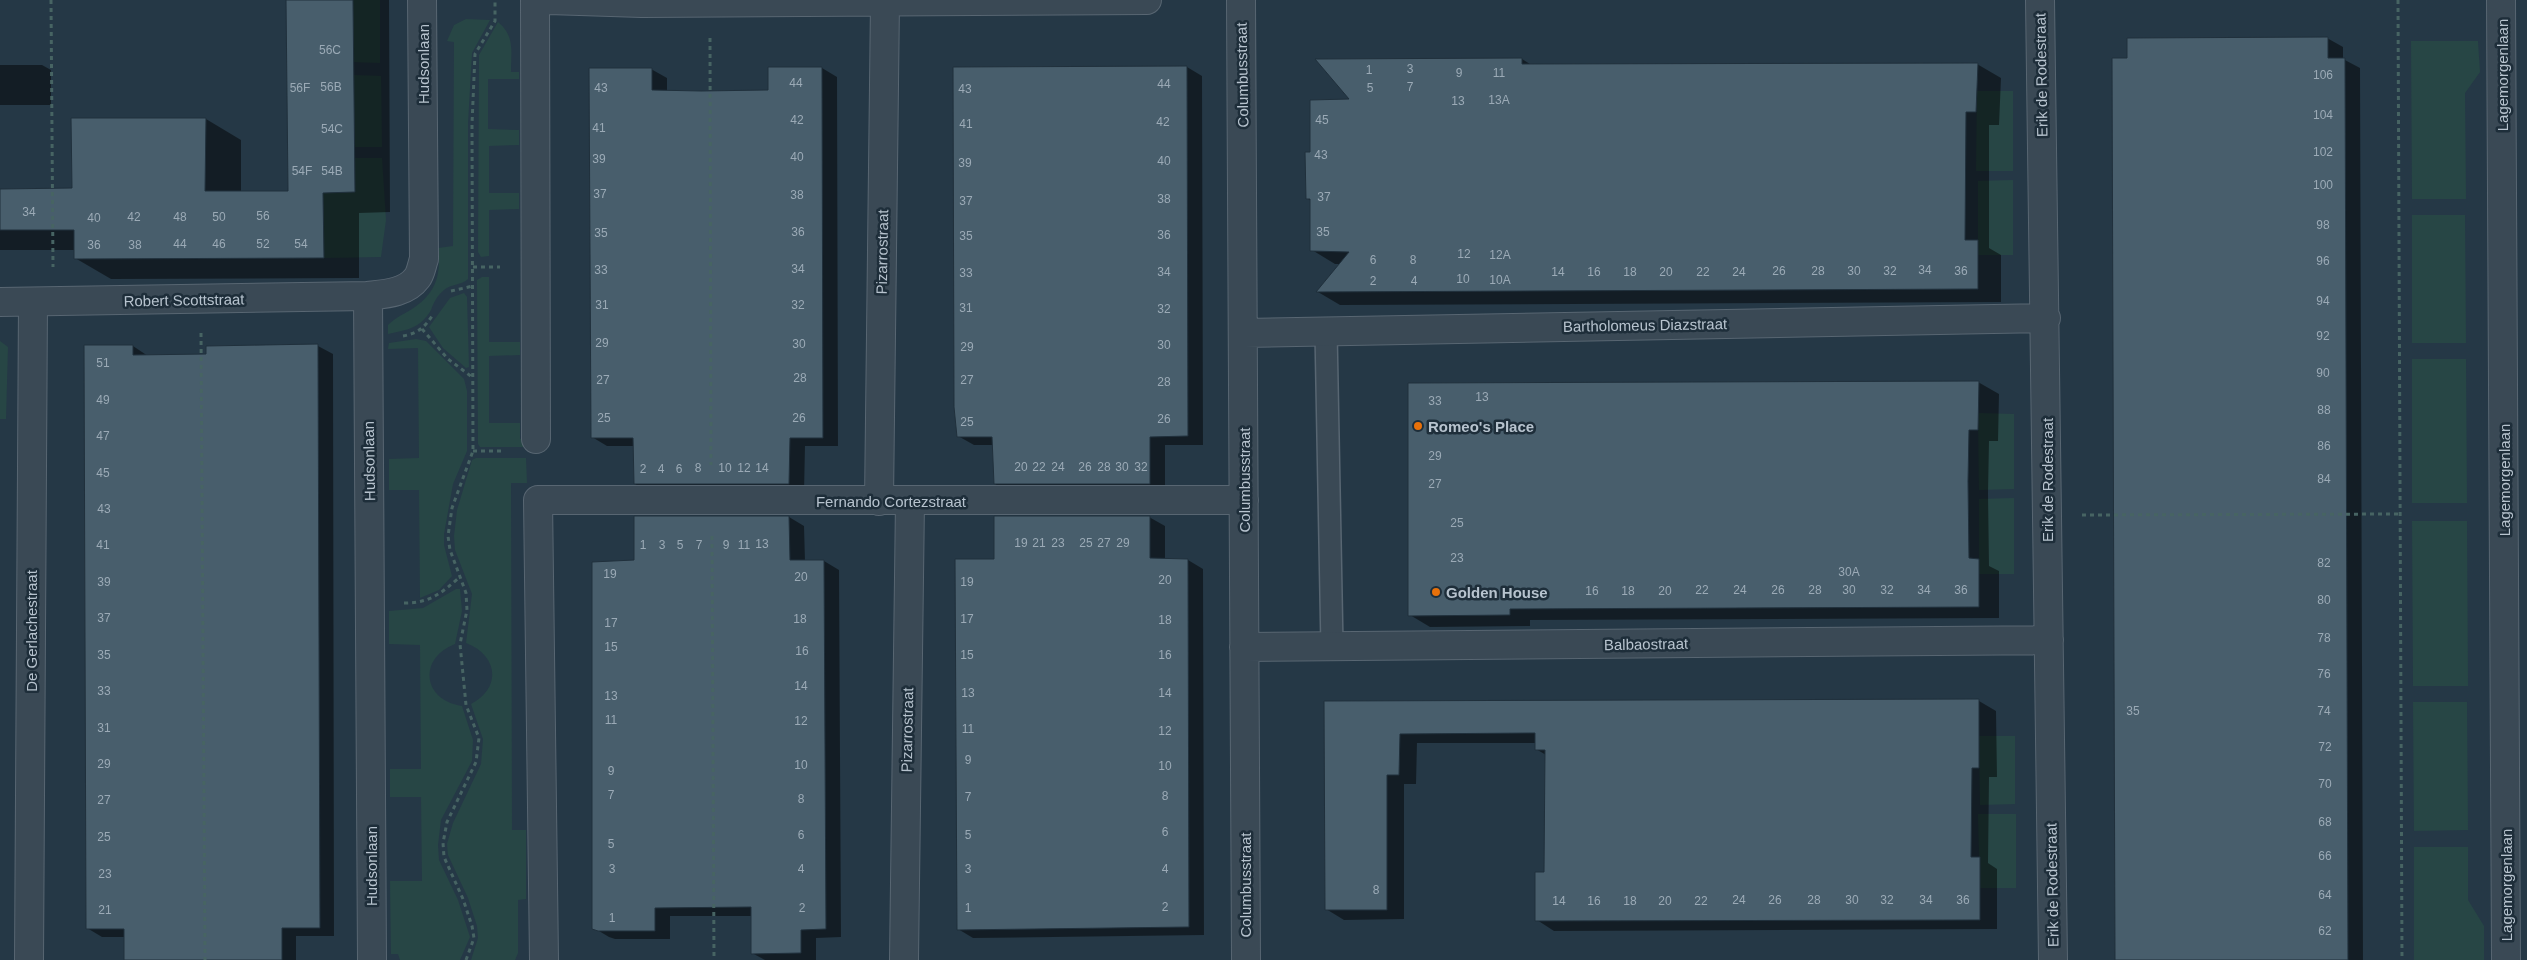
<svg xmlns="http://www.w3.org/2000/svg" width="2527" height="960" font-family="Helvetica,sans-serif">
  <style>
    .green { fill: #274645 }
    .shadow { fill: #0007 }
    .building { fill: #485e6c; stroke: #20303c }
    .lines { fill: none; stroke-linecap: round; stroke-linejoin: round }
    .lane-casing { stroke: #586672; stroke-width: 24 }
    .street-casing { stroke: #586672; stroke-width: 30 }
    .path { stroke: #476463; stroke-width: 3; stroke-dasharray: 4 4; stroke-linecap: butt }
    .lane { stroke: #3a4955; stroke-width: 21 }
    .street { stroke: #3a4955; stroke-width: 28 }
    .food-dot { fill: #e8710a; stroke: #1e2e3a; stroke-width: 2 }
    .labels { text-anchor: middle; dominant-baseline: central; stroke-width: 5; stroke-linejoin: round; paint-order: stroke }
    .number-label { font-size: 12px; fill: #9baab6 }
    .street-label { font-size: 15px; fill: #b7c3ce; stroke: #1e2e3a }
    .poi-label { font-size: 15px; font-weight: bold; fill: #b7c3ce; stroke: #1e2e3a; text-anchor: start }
  </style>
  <rect width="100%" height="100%" fill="#253846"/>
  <path class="green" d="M353,0h27v63l-27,-1z
    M466,19l24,1 -18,33 -4,70v156c-6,6 -17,5 -24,11 -7,6 -10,12 -13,20 -10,18 -24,20 -43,24v-9c9,-9 17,-11 27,-18 22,-16 26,-33 23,-59l15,-2 1,-204 -7,-1 7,-16z
    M498,22c17,14 13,29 13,50h8v7h-31v50l31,1v15l-30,1v47h30v16l-30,1v46l-8,1 -3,-5 1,-197z
    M2411,41h67l2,31 -15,21 1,106h-54z
    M354,75l27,1 1,71h-28z
    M1977,91h36v80h-37z
    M355,158h27l4,62 -5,37 -57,1 -1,-65 32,-1z
    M2013,180v75h-35v-74z
    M2412,215h53l1,128h-54z
    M482,277h7v65h31v13l-31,1v67h31v16h7l-1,8h-46l-2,-3 -1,-164z
    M464,293l3,4 2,70 -3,1 -23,-20 -14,-21 21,-29z
    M416,339l10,2 38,38 3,12v60l-14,33 -9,50v11l8,31 -13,14 -19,8 -1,-108h-30v-31l30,-1 -1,-110 -30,1 1,-6z
    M0,341l8,6 -2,72h-6z
    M2412,359h54l1,144h-55z
    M1978,413l36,1v75l-35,1z
    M476,458h50l1,25h-16l1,347h14v69l-8,1v53l-3,7h-44l7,-22 -1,-12 -9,-28 -20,-43 -1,-11 6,-21 28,-59 2,-25 -12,-35c31,-16 27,-49 -5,-61l6,-49 -17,-44 -1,-14 3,-26 15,-50z
    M2014,498v76h-35v-75z
    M2412,521h55l1,165h-55z
    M456,589h4l2,22 -7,33c-37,14 -33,56 7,62l11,34 -1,21 -31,59 -3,25 1,15 19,40 12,37 -10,23h-60l-2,-6h-7l-1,-73h32l-1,-84h-31v-28h31l-1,-124 -31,-1v-33l34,-3z
    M2413,702h54l1,128 -54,1z
    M1979,736h36v68l-35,1z
    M1978,814h38v74h-36z
    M2414,847h54v53l16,26v34h-70z"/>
  <path class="shadow" d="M288,0h101l1,212 -31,1v65l-248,1 -36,-21v-8h-75v-60h73l133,-71 35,21v52h49z
    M2327,38l16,9v12l17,9 3,892h-247z
    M1522,59l11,7 444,-2 24,14 -2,47h-10v123l12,7v47l-661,3 -22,-13 23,-28h-6l-23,-14 -1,-49 -4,-3 4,-44 41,-54z
    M0,65h42l9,5v35h-51z
    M1187,67l15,9 1,369h-38v48h-155l-15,-9 -1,-39h-20l-16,-9z
    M770,68h52l15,9 1,369h-33l-1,47h-154l-15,-9 -1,-38h-27l-15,-9 59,-368 16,9v13h103z
    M85,346h48l15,10 59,-1 111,-9 15,8 1,582h-38v24h-169l-2,-23h-23l-15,-9z
    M1978,382l21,12 -1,47h-9l-1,52 1,73 10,5v47l-469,2v6l-100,1 -20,-12z
    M789,517l15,9 1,35h19l15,9 2,367 -25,1v22h-51l-13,-7v-37h-82v23h-55l-6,-2 -15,-9 42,-367z
    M1149,517l16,9v33l23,1 15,9 1,366 -231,3 -15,-9z
    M1979,701l17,10 1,66h-8l-1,86 9,6v60l-443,2 -17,-11 9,-47v-118l-10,-6v-6h-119l-1,41h-12v135l-60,1 -18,-11v-206z"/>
  <path class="building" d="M286,0h67l2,192 -32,1 1,65 -250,1v-29h-74v-41l72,-1 -1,-70h135l-1,73h83z
    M2328,37v21h17l3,902h-233l-3,-902h15v-20z
    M1522,58v6l456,-1 -2,49h-10l-1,128h13v49l-662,3 33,-40 -39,-1v-52h-4l-1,-47h5v-52l39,-1 -34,-40z
    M1187,66l1,370 -38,1v47h-156l-2,-47h-35l-3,-30 -1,-340z
    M768,67h54l1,371h-33l-1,46h-155l-1,-46h-42l-2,-370h63v22l49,1 67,-1z
    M318,344l2,584h-38v32h-158v-31h-38l-2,-584h49v10l73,-1v-8z
    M1979,381l-1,49h-9l-1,51 1,77 10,1v48l-469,2v6l-102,1v-233z
    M634,516h155l1,44h34l2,369 -25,1v23l-50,1v-47l-96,1v23h-57l-6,-2v-367l42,-2z
    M994,516h156v42l38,1 1,368 -232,3 -2,-371h39z
    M1979,699v69h-7l-1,89h9v63l-445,1v-49h9l1,-122h-10v-17l-135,1 -1,41h-12v135h-62l-1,-209z"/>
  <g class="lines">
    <g class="lane-casing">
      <path id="lane" d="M1326,331l6,316"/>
    </g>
    <g class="street-casing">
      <path id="street" d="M535,0l1,439
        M549,0l93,3 505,-3
        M1241,0l5,960
        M2040,0l13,960
        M2501,0l5,960
        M0,302l368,-6
        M1244,333l802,-15
        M879,501l6,-499
        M1244,647l805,-7
        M29,960l4,-658
        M372,960l-4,-664c17,-2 38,-3 49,-18 4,-5 5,-14 7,-19l-2,-259
        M544,960l-6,-460h706
        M904,960l6,-459"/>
    </g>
    <path class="path" d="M51,0l2,267
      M2398,0l4,960
      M710,38l1,427
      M473,267h27
      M451,291l22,-5
      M422,329l26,30 24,18
      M201,333l4,627
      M403,336c16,-3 22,-9 31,-23
      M473,451h29
      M2082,515l319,-1
      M712,536l2,424
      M404,603c27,0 37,-10 56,-26
      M466,960l8,-22 -2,-12 -9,-27 -19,-42 -1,-14 4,-21 29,-60 3,-24 -13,-33 -6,-61 7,-34 -1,-17 -16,-43 -2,-14 4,-28 21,-57 -1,-327 3,-70 20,-33v-21"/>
    <use href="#lane" class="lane"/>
    <use href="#street" class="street"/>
  </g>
  <g class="food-dot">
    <circle cx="1418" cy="426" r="5"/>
    <circle cx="1436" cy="592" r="5"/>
  </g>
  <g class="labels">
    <g class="number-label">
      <text x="330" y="50">56C</text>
      <text x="1410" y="69">3</text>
      <text x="1369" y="70">1</text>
      <text x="1459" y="73">9</text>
      <text x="1499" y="73">11</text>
      <text x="2323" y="75">106</text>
      <text x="796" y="83">44</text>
      <text x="1164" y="84">44</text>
      <text x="331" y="87">56B</text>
      <text x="1410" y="87">7</text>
      <text x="300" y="88">56F</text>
      <text x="601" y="88">43</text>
      <text x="1370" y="88">5</text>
      <text x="965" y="89">43</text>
      <text x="1499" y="100">13A</text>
      <text x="1458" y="101">13</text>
      <text x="2323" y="115">104</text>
      <text x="797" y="120">42</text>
      <text x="1322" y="120">45</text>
      <text x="1163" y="122">42</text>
      <text x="966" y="124">41</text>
      <text x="599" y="128">41</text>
      <text x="332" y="129">54C</text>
      <text x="2323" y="152">102</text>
      <text x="1321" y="155">43</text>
      <text x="797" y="157">40</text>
      <text x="599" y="159">39</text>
      <text x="1164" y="161">40</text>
      <text x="965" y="163">39</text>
      <text x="302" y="171">54F</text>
      <text x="332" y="171">54B</text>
      <text x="2323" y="185">100</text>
      <text x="600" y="194">37</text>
      <text x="797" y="195">38</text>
      <text x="1324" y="197">37</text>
      <text x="1164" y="199">38</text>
      <text x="966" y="201">37</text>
      <text x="29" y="212">34</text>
      <text x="263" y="216">56</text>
      <text x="134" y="217">42</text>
      <text x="180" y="217">48</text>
      <text x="219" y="217">50</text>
      <text x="94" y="218">40</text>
      <text x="2323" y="225">98</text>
      <text x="798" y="232">36</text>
      <text x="1323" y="232">35</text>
      <text x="601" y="233">35</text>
      <text x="1164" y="235">36</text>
      <text x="966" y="236">35</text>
      <text x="180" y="244">44</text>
      <text x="219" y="244">46</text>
      <text x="263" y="244">52</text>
      <text x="301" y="244">54</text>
      <text x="94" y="245">36</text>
      <text x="135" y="245">38</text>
      <text x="1464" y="254">12</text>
      <text x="1500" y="255">12A</text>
      <text x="1373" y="260">6</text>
      <text x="1413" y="260">8</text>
      <text x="2323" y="261">96</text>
      <text x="798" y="269">34</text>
      <text x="601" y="270">33</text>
      <text x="1925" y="270">34</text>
      <text x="1779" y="271">26</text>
      <text x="1818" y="271">28</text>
      <text x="1854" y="271">30</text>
      <text x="1890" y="271">32</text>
      <text x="1961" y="271">36</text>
      <text x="1164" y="272">34</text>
      <text x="1558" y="272">14</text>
      <text x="1594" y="272">16</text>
      <text x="1630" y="272">18</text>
      <text x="1666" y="272">20</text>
      <text x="1703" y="272">22</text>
      <text x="1739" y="272">24</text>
      <text x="966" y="273">33</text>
      <text x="1463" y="279">10</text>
      <text x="1500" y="280">10A</text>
      <text x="1373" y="281">2</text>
      <text x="1414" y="281">4</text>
      <text x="2323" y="301">94</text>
      <text x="602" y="305">31</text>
      <text x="798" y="305">32</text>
      <text x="966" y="308">31</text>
      <text x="1164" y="309">32</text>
      <text x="2323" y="336">92</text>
      <text x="602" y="343">29</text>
      <text x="799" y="344">30</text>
      <text x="1164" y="345">30</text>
      <text x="967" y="347">29</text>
      <text x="103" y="363">51</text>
      <text x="2323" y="373">90</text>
      <text x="800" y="378">28</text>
      <text x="603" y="380">27</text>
      <text x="967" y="380">27</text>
      <text x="1164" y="382">28</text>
      <text x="1482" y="397">13</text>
      <text x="103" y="400">49</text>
      <text x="1435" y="401">33</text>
      <text x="2324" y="410">88</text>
      <text x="604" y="418">25</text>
      <text x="799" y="418">26</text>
      <text x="1164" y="419">26</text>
      <text x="967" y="422">25</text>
      <text x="103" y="436">47</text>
      <text x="2324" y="446">86</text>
      <text x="1435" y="456">29</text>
      <text x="1021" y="467">20</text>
      <text x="1039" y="467">22</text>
      <text x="1058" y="467">24</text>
      <text x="1085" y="467">26</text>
      <text x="1104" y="467">28</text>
      <text x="1122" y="467">30</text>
      <text x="1141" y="467">32</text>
      <text x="698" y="468">8</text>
      <text x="725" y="468">10</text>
      <text x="744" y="468">12</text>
      <text x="762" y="468">14</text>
      <text x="643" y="469">2</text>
      <text x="661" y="469">4</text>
      <text x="679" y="469">6</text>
      <text x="103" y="473">45</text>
      <text x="2324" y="479">84</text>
      <text x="1435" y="484">27</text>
      <text x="104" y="509">43</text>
      <text x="1457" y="523">25</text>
      <text x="1021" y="543">19</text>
      <text x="1039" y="543">21</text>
      <text x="1058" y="543">23</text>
      <text x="1086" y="543">25</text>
      <text x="1104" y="543">27</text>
      <text x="1123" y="543">29</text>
      <text x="762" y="544">13</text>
      <text x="103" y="545">41</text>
      <text x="643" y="545">1</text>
      <text x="662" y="545">3</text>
      <text x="680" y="545">5</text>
      <text x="699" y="545">7</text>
      <text x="726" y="545">9</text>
      <text x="744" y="545">11</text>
      <text x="1457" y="558">23</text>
      <text x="2324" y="563">82</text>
      <text x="1849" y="572">30A</text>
      <text x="610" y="574">19</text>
      <text x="801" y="577">20</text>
      <text x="1165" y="580">20</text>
      <text x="104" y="582">39</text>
      <text x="967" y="582">19</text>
      <text x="1702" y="590">22</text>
      <text x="1740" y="590">24</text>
      <text x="1778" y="590">26</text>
      <text x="1815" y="590">28</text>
      <text x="1849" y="590">30</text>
      <text x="1887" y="590">32</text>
      <text x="1924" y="590">34</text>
      <text x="1961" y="590">36</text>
      <text x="1592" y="591">16</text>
      <text x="1628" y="591">18</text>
      <text x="1665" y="591">20</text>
      <text x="2324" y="600">80</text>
      <text x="104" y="618">37</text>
      <text x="800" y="619">18</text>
      <text x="967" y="619">17</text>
      <text x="1165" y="620">18</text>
      <text x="611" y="623">17</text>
      <text x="2324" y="638">78</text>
      <text x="611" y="647">15</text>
      <text x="802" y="651">16</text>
      <text x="104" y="655">35</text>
      <text x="967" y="655">15</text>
      <text x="1165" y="655">16</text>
      <text x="2324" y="674">76</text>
      <text x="801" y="686">14</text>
      <text x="104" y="691">33</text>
      <text x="968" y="693">13</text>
      <text x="1165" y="693">14</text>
      <text x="611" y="696">13</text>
      <text x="2133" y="711">35</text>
      <text x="2324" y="711">74</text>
      <text x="611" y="720">11</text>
      <text x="801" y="721">12</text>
      <text x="104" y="728">31</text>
      <text x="968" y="729">11</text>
      <text x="1165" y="731">12</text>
      <text x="2325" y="747">72</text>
      <text x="968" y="760">9</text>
      <text x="104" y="764">29</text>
      <text x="801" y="765">10</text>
      <text x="1165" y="766">10</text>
      <text x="611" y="771">9</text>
      <text x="2325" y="784">70</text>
      <text x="611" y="795">7</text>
      <text x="1165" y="796">8</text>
      <text x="968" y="797">7</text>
      <text x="801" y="799">8</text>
      <text x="104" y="800">27</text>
      <text x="2325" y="822">68</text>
      <text x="1165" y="832">6</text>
      <text x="801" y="835">6</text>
      <text x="968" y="835">5</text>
      <text x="104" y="837">25</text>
      <text x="611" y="844">5</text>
      <text x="2325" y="856">66</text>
      <text x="612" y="869">3</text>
      <text x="801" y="869">4</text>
      <text x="968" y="869">3</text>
      <text x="1165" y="869">4</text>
      <text x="105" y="874">23</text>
      <text x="1376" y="890">8</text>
      <text x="2325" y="895">64</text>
      <text x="1739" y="900">24</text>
      <text x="1775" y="900">26</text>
      <text x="1814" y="900">28</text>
      <text x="1852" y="900">30</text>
      <text x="1887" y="900">32</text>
      <text x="1926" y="900">34</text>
      <text x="1963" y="900">36</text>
      <text x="1559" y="901">14</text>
      <text x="1594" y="901">16</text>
      <text x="1630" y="901">18</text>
      <text x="1665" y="901">20</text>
      <text x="1701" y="901">22</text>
      <text x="1165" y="907">2</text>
      <text x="802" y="908">2</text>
      <text x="968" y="908">1</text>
      <text x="105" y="910">21</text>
      <text x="612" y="918">1</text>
      <text x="2325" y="931">62</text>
    </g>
    <g class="street-label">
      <text transform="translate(423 64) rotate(-90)">Hudsonlaan</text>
      <text transform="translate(1242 75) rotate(-91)">Columbusstraat</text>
      <text transform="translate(2041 75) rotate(-91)">Erik de Rodestraat</text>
      <text transform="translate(2502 75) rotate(-90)">Lagemorgenlaan</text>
      <text transform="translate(882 252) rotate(-89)">Pizarrostraat</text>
      <text transform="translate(184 300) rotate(-1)">Robert Scottstraat</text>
      <text transform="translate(1645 325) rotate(-1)">Bartholomeus Diazstraat</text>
      <text transform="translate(369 461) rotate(-91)">Hudsonlaan</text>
      <text transform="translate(1244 480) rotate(-90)">Columbusstraat</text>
      <text transform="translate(2047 480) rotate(-90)">Erik de Rodestraat</text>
      <text transform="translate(2504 480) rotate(-90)">Lagemorgenlaan</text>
      <text x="891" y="501">Fernando Cortezstraat</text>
      <text transform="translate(31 631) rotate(-90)">De Gerlachestraat</text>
      <text transform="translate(1646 644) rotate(-1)">Balbaostraat</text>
      <text transform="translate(907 730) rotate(-89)">Pizarrostraat</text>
      <text transform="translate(371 866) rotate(-90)">Hudsonlaan</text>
      <text transform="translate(1245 885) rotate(-90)">Columbusstraat</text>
      <text transform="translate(2052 885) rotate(-91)">Erik de Rodestraat</text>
      <text transform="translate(2506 885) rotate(-90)">Lagemorgenlaan</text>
    </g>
    <g class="poi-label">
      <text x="1428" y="426">Romeo's Place</text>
      <text x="1446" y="592">Golden House</text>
    </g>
  </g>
</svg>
